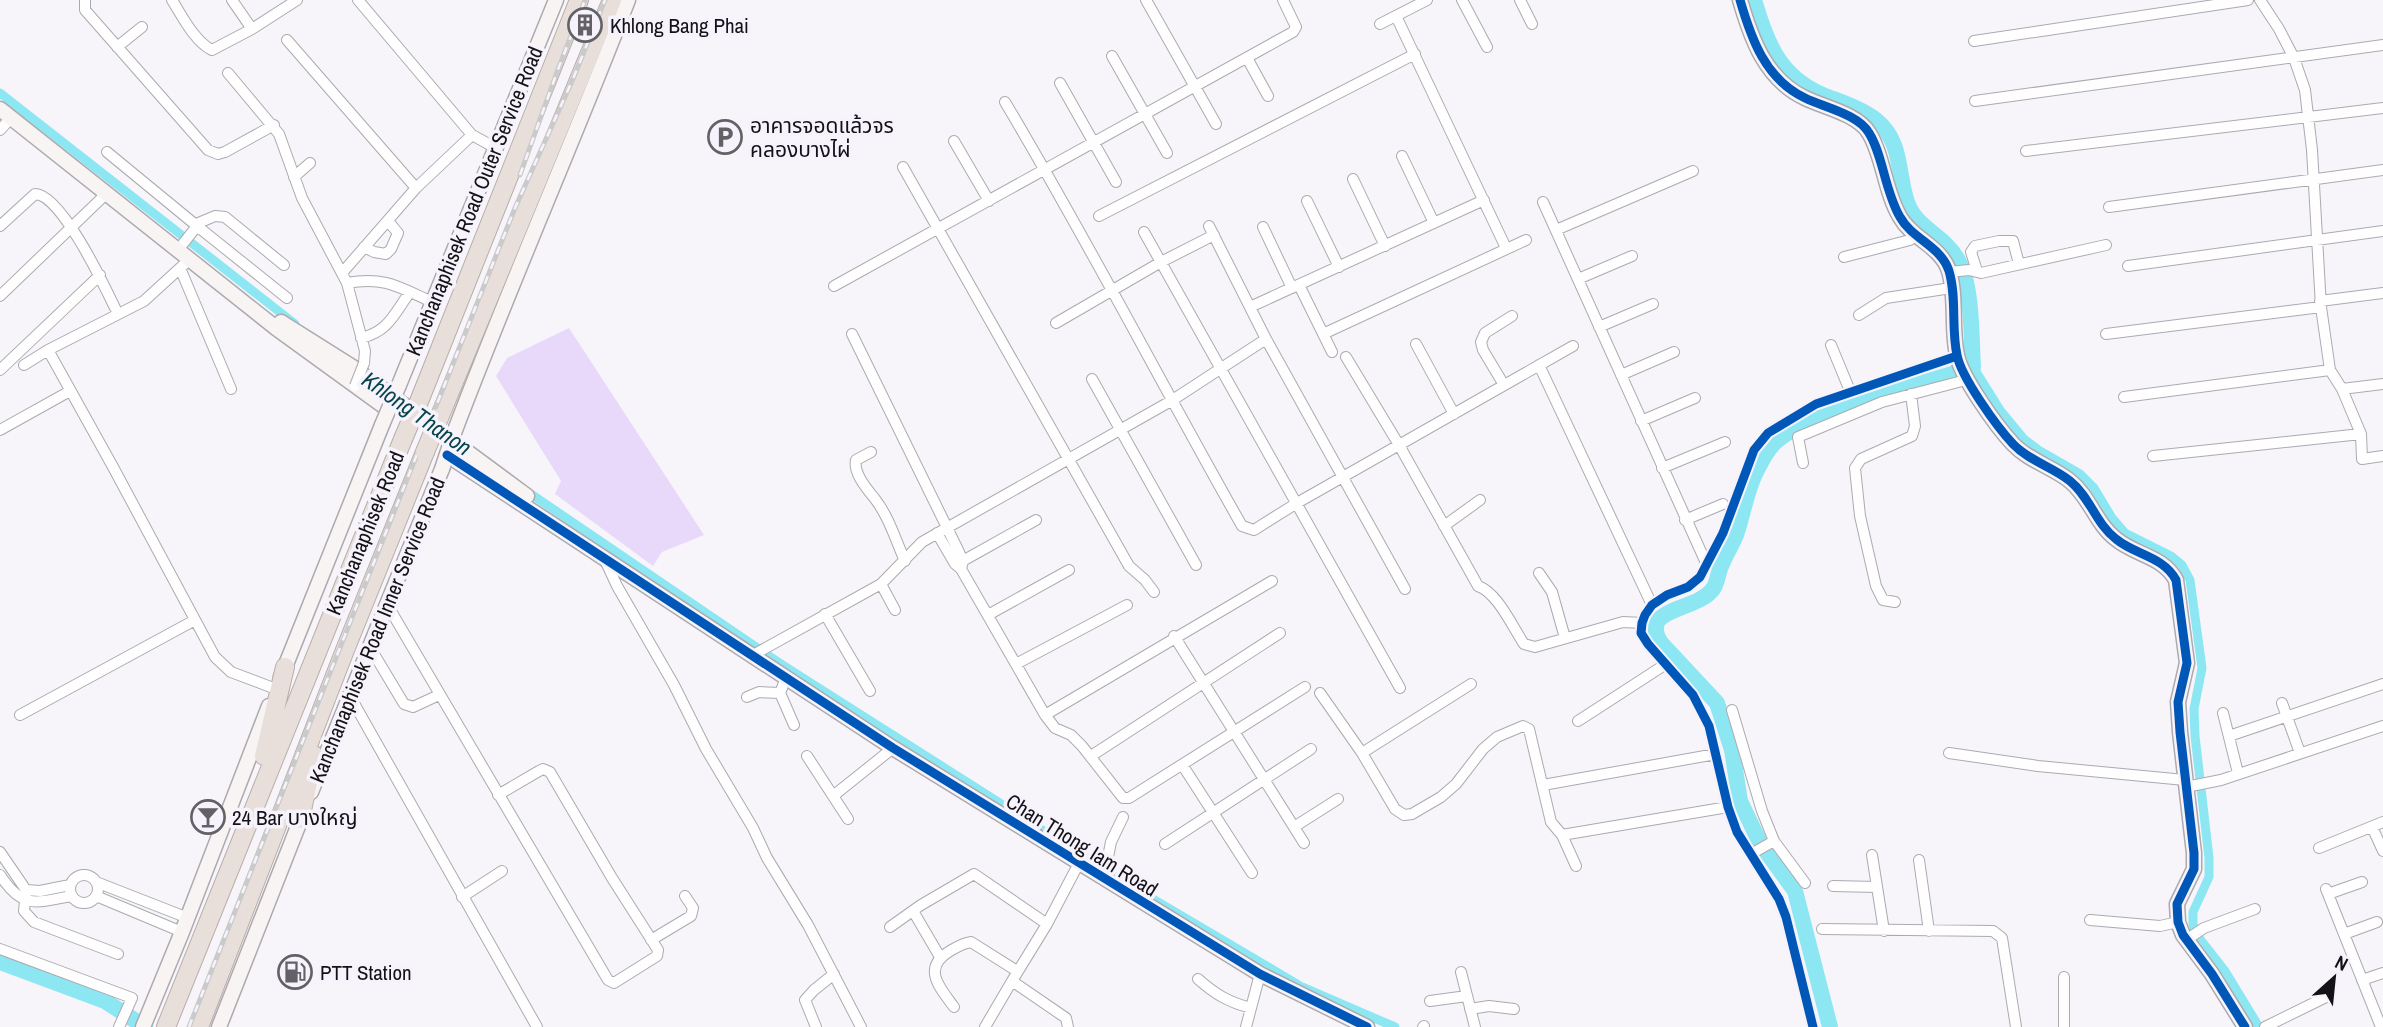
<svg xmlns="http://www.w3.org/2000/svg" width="2383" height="1027" font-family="'Archivo Narrow','Noto Sans Thai',sans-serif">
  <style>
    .green { fill: #e8d9fb }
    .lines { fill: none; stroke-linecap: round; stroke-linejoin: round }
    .canal { stroke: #8de7f3; stroke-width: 9 }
    .river { stroke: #8de7f3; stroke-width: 16 }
    .street-casing { stroke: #acaaae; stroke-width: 12 }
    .secondary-casing { stroke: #acaaae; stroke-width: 17 }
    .highway-casing { stroke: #b7aea9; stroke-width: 20 }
    .street { stroke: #fefefe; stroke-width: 10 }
    .secondary { stroke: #f7f4f3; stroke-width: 14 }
    .highway { stroke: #e8dfda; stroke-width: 18 }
    .rail-casing { stroke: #cacaca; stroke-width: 5 }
    .rail { stroke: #f7f3fc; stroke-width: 2.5; stroke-dasharray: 8; stroke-linecap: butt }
    .street-bridge-casing { stroke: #acaaae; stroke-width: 12; stroke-linecap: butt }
    .secondary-bridge-casing { stroke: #acaaae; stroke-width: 17; stroke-linecap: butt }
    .highway-bridge-casing { stroke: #b7aea9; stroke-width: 20; stroke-linecap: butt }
    .street-bridge { stroke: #fefefe; stroke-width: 10 }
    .secondary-bridge { stroke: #f7f4f3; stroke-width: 14 }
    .highway-bridge { stroke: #e8dfda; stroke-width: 18 }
    .cycleway-casing { stroke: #f7f3fc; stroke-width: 13 }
    .cycleway { stroke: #0057b8; stroke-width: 9 }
    .labels { text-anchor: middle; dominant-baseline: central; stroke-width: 7; stroke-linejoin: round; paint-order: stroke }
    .poi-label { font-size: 21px; fill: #141215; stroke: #f7f3fc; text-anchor: start }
    .street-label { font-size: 21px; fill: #141215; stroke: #f7f3fc }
    .water-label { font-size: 23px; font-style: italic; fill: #07444b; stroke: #f7f3fc }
  </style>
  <rect width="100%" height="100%" fill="#f7f5fa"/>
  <path class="green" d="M569,328l135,207 -42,17 -9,14 -98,-72 6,-13 -65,-105 11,-18z"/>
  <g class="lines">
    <path class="canal" d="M0,93l295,231
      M1973,367l27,43 24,29 16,12 40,23 14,14 18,30 13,15 46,23 11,9 8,15 12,88 -8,41 1,27 14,122v19l-16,35v12l3,10 29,37 34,56
      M525,490l256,174 340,216 181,107 93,40"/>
    <path class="river" d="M1754,0c13,42 24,76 69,95 17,7 38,13 53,25 27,22 21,53 31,82 8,25 36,33 49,55 17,25 15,79 17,110 -64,24 -138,29 -194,72 -11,8 -18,23 -24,35 -9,19 -12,41 -19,61 -4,10 -10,19 -14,29 -4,7 -4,18 -9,25 -17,23 -75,18 -52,54l56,60 15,47 8,51 20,42 35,48 35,136
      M0,962l105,39 40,26"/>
    <g class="street-casing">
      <path id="street" d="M85,0v10l123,140 10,4 7,-2 49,-27
        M172,0c10,16 23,42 40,50l40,-21
        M232,0l20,29 45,-29
        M358,0l114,135 22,12
        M1146,0l70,124
        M1462,0l25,47
        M1520,0l12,24
        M2260,0l19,29 15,29 11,32 7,60 9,157 9,63 12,19 19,45 1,25 21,-3
        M1396,16l110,232
        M1380,24l47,-24
        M287,40l129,148
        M1974,41l274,-41
        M117,47l25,-20
        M1112,56l55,97
        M1247,58l21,38
        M228,73l51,61 23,64 45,85 18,68 -1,12
        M1060,83l56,99
        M1975,101l408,-56
        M1005,102c83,139 157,283 237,424l12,4 43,-27 276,-157
        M0,130l11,-12
        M954,141l35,60
        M2026,151l357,-43
        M107,152l90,74 -19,24
        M1402,156l32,67
        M903,167l226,399 16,14 9,12
        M294,177l16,-14
        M1353,179l32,67
        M1307,201l32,66
        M1543,202l164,363
        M2109,207l274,-37
        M1099,216l316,-162
        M196,224l19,-8 10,1 59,48
        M0,226l35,-32c26,0 69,91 80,114
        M197,226l90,72
        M1209,226l57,113 139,250
        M1263,227l29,61
        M1556,230l137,-59
        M1144,232l256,456
        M364,247l10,5 12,2 5,-5 7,-16 -10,-12
        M1844,257l66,-17 6,-5
        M2128,266l255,-35
        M180,268l51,121
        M1977,271l-6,-19 4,-6 24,-5h14l6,23
        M1949,272l20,-2 12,3 125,-28
        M342,273l74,-85 56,-53
        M1578,279l54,-23
        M347,283c37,-7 52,4 85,19
        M1299,285l33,67
        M834,286l459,-254 3,-5 -13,-27
        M0,296l107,-103
        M2320,301l63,-8
        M1250,307l234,-107
        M1859,315l27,-17 65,-10
        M1056,323l105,-61 53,-27
        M1599,327l54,-23
        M852,334l106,216 5,11 -2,8
        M1323,334l203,-94
        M2106,334l215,-27
        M361,338c28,-7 33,-24 49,-46
        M1416,344l38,70
        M1831,345l19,46
        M48,350l65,117 102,190 16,15 45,17
        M1346,357l53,88 79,141c20,7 35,42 46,58l11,3 88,-25 19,1
        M24,365l24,-15 96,-49 46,-42
        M1539,365l113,240
        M0,370l100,-95
        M1621,375l53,-23
        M1092,379l104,186
        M1504,385l-21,-35 -2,-8 4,-9 27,-17
        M2342,389l41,-5
        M2124,397l206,-27
        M1641,421l54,-23
        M0,430l70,-39
        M871,452l-15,8c-3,13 11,29 19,39 14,18 21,42 30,62
        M2153,456l208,-22
        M1803,463l-5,-26 84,-35 84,-22
        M1662,468l63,-26
        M1685,520l38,-16
        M1444,526l36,-26
        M937,533l18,31 6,5 84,146 10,13 16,7 11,11 41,52h6l176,-111
        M604,558l13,28 57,99 32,64 47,79 14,30 41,67 53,102
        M959,563l77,-43
        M1539,573l13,19 13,46
        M881,584l14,26
        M1895,602l-12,-2 -7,-14 -16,-70 -5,-48 6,-9 51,-23 3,-10 -4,-32
        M388,606l220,374 6,3 43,-27 1,-6 -46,-72 -62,-106 -7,-3 -4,2 -41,24
        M825,614l45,77
        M988,615l81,-45
        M1174,636l130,207
        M371,649l33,55 9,3 26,-12
        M753,655l128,-71 41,-42 249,-141 95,-62
        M1016,664l111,-59
        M786,678l-6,15 14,32
        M1320,693l42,60 33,56 9,6 8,-1 29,-17 15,-13 27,-35 14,-12 26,-11 6,3 22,93 11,13 14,31
        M747,697l12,-5 21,1
        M351,698l186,329
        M2282,703l18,50
        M1732,710l30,101 12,30 -23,13
        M2223,713l15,60
        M20,715l175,-95
        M1045,715l227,-134
        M1578,721l88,-57
        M2229,736l154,-52
        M1362,753l109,-69
        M1949,753l89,13 147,14
        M807,756l26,40
        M1091,756l189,-123
        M1183,766l69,107
        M1543,785l173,-31
        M2186,787l35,-7 162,-54
        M848,819l-15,-23 60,-48
        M1294,827l44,-28
        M2372,827l11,24
        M1562,835l166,-28
        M1774,841l31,42
        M1165,844l146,-95
        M2319,848l64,-26
        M0,852l26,38 14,1 30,-6
        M1872,855l12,76
        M1919,860l10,71
        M1107,862l4,-20 12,-25
        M0,875c22,34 35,28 71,21
        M70 889a14 14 0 1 1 28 0a14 14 0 1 1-28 0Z
        M96,882l92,36
        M1833,886l44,1
        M2326,889l55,138
        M26,890l-2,21 10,11 84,32
        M2328,894l34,-12
        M96,896l86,36
        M462,897l40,-26
        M913,911l27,46
        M2090,920l70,6 18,-4
        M890,927l31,-22 53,-31 73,50
        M1822,929l171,2 9,7 14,89
        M2344,934l33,-12
        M651,940l40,-24 2,-8 -8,-12
        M2186,940l18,-12 51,-19
        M0,949l132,49 -13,29
        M1461,972l14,55
        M1198,979c17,15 30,23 53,29
        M2362,980l21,-7
        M1430,1001l37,-5
        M954,1007c-14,-19 -33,-39 -4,-56 7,-4 13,-8 21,-9l46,29
        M1470,1009l19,-3 25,3
        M816,1027l-11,-27 9,-10 20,-16
        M985,1027l27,-46
        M1068,1027l-2,-9 -54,-37 35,-57 32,-61
        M1246,1027l14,-53
        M1423,1027l1,-1
        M1813,1027l-27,-110 -7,-18 -42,-67 -9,-25 -19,-81 -16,-31 -45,-51 -7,-11 1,-10 3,-8 7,-10 15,-10 21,-8 12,-10 23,-44 31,-83 14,-17 48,-29 141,-48
        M2064,1027v-50
        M2265,1027l61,-30"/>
    </g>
    <g class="secondary-casing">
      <path id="secondary" d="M1740,0c11,38 25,79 65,98 18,9 53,16 64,35 14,22 16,59 31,84 12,22 41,29 49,54 8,27 2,57 8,84 4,22 40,72 56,89 16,17 40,23 57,37 20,16 26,43 46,58 19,16 47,17 60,41l11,83 -9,39 2,30 14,121v16l-17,35 1,18 5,13 29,39 33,53
        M0,109l276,219 113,82
        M281,322l73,46 173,128
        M399,385l157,-385
        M454,433c55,-146 118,-288 174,-433
        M447,455l446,293 367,226 107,53
        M281,677l101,-252
        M311,792l131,-323
        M143,1027l39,-95 87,-226
        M219,1027l85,-216"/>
    </g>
    <g class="highway-casing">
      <path id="highway" d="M418,404l161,-404
        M439,418l173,-418
        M264,756l21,-89
        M300,819l14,-64
        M166,1027l237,-588
        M199,1027l146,-377 80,-198"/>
    </g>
    <use href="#street" class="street"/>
    <use href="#secondary" class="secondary"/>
    <use href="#highway" class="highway"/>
    <g class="rail-casing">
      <path id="rail" d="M520,175l37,-103 28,-72
        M189,1027l326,-819 58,-129 32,-79"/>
    </g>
    <use href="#rail" class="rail"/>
    <g class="street-bridge-casing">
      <path id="street-bridge" d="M355,386l9,-23
        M1099,876l8,-14"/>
    </g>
    <g class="secondary-bridge-casing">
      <path id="secondary-bridge" d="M382,425l17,-40
        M442,469l12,-36"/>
    </g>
    <g class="highway-bridge-casing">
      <path id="highway-bridge" d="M403,439l15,-35
        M425,452l14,-34"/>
    </g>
    <use href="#street-bridge" class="street-bridge"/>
    <use href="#secondary-bridge" class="secondary-bridge"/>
    <use href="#highway-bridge" class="highway-bridge"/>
    <g class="cycleway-casing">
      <path id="cycleway" d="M1740,0c11,38 25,79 65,98 18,9 53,16 64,35 14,22 16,59 31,84 12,22 41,29 49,54 8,27 2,57 8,84 4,22 40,72 56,89 16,17 40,23 57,37 20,16 26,43 46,58 19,16 47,17 60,41l11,83 -9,39 2,30 14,121v16l-17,35 1,18 5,13 29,39 33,53
        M447,455l446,293 367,226 107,53
        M1813,1027l-27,-110 -7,-18 -42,-67 -9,-25 -19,-81 -16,-31 -45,-51 -7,-11 1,-10 3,-8 7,-10 15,-10 21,-8 12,-10 23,-44 31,-83 14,-17 48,-29 141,-48"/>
    </g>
    <use href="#cycleway" class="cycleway"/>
  </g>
  <defs>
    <g id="building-ring" transform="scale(1.75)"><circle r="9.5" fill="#f7f3fc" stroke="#636165" stroke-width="1.5"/><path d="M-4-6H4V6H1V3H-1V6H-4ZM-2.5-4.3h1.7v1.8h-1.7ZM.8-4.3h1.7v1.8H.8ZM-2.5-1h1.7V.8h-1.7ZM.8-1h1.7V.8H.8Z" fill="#636165"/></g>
    <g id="parking-ring" transform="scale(1.75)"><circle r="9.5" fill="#f7f3fc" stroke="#636165" stroke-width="1.5"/><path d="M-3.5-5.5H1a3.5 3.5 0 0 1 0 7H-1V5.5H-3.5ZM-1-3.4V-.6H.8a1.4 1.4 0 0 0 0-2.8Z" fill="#636165"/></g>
    <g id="bar-ring" transform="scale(1.75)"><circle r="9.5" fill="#f7f3fc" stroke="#636165" stroke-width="1.5"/><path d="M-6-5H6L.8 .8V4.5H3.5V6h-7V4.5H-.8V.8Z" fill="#636165"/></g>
    <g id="fuel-ring" transform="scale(1.75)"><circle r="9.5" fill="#f7f3fc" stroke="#636165" stroke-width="1.5"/><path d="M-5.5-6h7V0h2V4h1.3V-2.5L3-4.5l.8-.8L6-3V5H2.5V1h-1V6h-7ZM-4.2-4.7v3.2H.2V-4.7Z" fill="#636165"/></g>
  </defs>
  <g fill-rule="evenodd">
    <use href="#building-ring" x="585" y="25"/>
    <use href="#parking-ring" x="725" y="137"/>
    <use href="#bar-ring" x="208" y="817"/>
    <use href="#fuel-ring" x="295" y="972"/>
  </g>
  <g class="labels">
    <g class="poi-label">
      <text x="610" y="25">Khlong Bang Phai</text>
      <text x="750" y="125">อาคารจอดแล้วจร<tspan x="750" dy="24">คลองบางไผ่</tspan></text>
      <text x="232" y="817">24 Bar บางใหญ่</text>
      <text x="320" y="972">PTT Station</text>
    </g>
    <g class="street-label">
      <text transform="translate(474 201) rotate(-68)">Kanchanaphisek Road Outer Service Road</text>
      <text transform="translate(365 533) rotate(-68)">Kanchanaphisek Road</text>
      <text transform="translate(377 630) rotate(-68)">Kanchanaphisek Road Inner Service Road</text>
      <text transform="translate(1082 845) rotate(32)">Chan Thong Iam Road</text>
    </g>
    <g class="water-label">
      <text transform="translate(417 413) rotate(35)">Khlong Thanon</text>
    </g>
  </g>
  <g transform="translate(2334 978) rotate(27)" stroke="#f7f3fc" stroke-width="5" paint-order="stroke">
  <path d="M0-5L12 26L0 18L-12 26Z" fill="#141215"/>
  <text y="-10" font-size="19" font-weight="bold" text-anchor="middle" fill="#141215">N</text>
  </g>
</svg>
